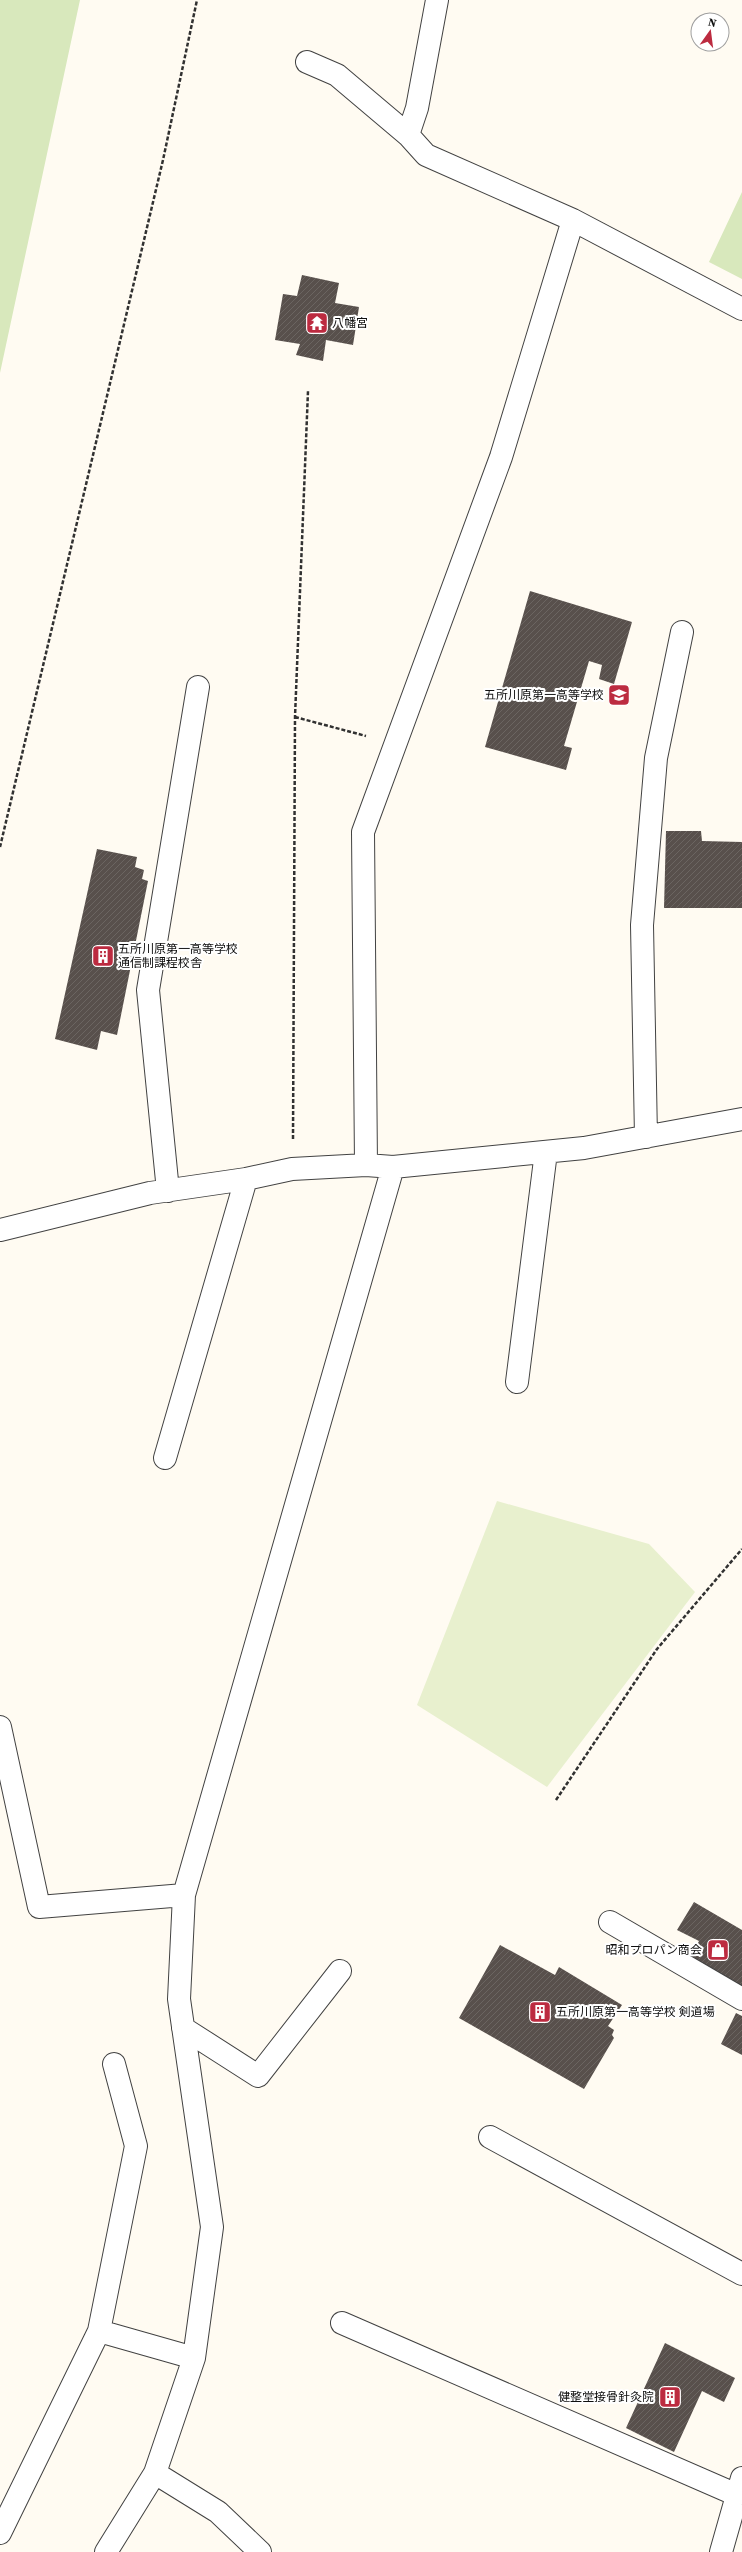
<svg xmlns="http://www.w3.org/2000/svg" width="742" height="2552" font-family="'Source Serif 4','Noto Sans JP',serif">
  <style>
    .park { fill: #d8e8bc }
    .pitch { fill: #e8f0ce }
    .building { fill: url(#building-hatch) }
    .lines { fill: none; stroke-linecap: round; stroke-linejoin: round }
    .minor-casing { stroke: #424242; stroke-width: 24 }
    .path { stroke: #313131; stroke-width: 2.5; stroke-dasharray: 4 2; stroke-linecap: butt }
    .minor { stroke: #fff; stroke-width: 22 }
    .labels { text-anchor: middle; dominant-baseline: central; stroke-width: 4; stroke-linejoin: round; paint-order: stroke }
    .poi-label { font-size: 12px; fill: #0f0f0f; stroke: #fff; text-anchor: start }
  </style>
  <defs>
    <pattern id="building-hatch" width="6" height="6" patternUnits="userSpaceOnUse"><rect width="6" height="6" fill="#58504c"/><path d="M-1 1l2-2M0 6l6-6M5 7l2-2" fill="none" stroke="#6b6561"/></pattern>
  </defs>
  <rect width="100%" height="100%" fill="#fffbf2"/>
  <path class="park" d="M0,0h80l-80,373z
    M742,192v87l-33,-17z"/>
  <path class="pitch" d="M497,1501l152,43 46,48 -148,195 -130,-82z"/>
  <path class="building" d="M302,275l37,8 -4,20 24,4 -6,38 -27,-5 -3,21 -27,-6 4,-11 -25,-4 8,-46 14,2z
    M530,591l102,31 -18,62 -15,-5 3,-14 -13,-4 -25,85 8,2 -6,22 -81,-23z
    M666,831h35l1,10 40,1v66h-78z
    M97,849l40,8 -2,10 9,3 -2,9 6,2 -31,154 -16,-4 -4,19 -42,-11z
    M694,1902l48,28v58l-52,-30 9,-17 -22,-11z
    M500,1945l55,30 4,-8 63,38 -14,21 6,4 -2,5 2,3 -30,51 -125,-71z
    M736,2013l6,3v39l-21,-11z
    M665,2343l70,35 -11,24 -22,-11 -28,61 -48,-24z"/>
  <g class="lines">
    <g class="minor-casing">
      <path id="minor" d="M437,0l-20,108 -9,27 18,20 147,65 169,89
        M307,62l30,13 71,60
        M646,1137l-4,-212 14,-167 26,-126
        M366,1165l-3,-333 138,-375 72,-237
        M168,1191l-20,-201 50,-303
        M0,1230l150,-37 96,-14 46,-10 74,-4 27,2 191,-19 158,-29
        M517,1382l29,-230
        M165,1458l81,-279
        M0,1727l39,180 145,-12
        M610,1922l132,77
        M183,2028l75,48 82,-105
        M490,2137l252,137
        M342,2323l395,172
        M99,2331l95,27
        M0,2533l99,-202 37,-185 -22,-82
        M106,2552l49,-79
        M260,2552l-42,-40 -63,-39 39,-115 18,-131 -33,-228 5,-104 209,-728
        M721,2552l21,-74"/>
    </g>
    <path class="path" d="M295,717l71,19
      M0,847l163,-687 34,-160
      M293,1139l2,-422 13,-326
      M556,1800l101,-151 85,-100"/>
    <use href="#minor" class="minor"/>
  </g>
  <defs>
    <g id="temple-square" transform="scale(1.15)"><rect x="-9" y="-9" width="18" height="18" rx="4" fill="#bc2b40" stroke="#fff"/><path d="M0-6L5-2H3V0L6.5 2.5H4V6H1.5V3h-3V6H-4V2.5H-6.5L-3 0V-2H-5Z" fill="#fff"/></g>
    <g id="school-square" transform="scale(1.15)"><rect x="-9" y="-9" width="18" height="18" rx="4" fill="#bc2b40" stroke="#fff"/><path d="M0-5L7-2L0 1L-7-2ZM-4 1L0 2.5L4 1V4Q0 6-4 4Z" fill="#fff"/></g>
    <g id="building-square" transform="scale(1.15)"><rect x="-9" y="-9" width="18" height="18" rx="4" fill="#bc2b40" stroke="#fff"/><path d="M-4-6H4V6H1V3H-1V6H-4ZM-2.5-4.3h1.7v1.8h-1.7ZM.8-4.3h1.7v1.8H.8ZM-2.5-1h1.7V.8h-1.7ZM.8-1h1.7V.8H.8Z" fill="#fff"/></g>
    <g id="shop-square" transform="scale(1.15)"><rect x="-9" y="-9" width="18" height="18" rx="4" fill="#bc2b40" stroke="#fff"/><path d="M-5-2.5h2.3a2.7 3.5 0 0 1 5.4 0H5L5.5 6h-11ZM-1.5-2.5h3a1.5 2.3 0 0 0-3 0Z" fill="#fff"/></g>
  </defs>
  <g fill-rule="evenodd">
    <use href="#temple-square" x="317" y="323"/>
    <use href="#school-square" x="619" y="695"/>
    <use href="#building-square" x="103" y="956"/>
    <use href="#shop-square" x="718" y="1950"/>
    <use href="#building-square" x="540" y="2012"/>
    <use href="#building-square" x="670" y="2397"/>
  </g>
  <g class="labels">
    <g class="poi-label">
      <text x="332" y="323">八幡宮</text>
      <text x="604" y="695" text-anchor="end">五所川原第一高等学校</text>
      <text x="118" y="949">五所川原第一高等学校<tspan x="118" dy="14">通信制課程校舎</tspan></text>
      <text x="702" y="1950" text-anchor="end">昭和プロパン商会</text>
      <text x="556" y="2012">五所川原第一高等学校 剣道場</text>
      <text x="654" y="2397" text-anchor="end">健整堂接骨針灸院</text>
    </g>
  </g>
  <g transform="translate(710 32) rotate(14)"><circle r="19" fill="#ffffff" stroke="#9f9f9f"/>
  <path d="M0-3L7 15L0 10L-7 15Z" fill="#bc2b40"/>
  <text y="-6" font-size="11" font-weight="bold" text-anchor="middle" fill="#0f0f0f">N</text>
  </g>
</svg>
